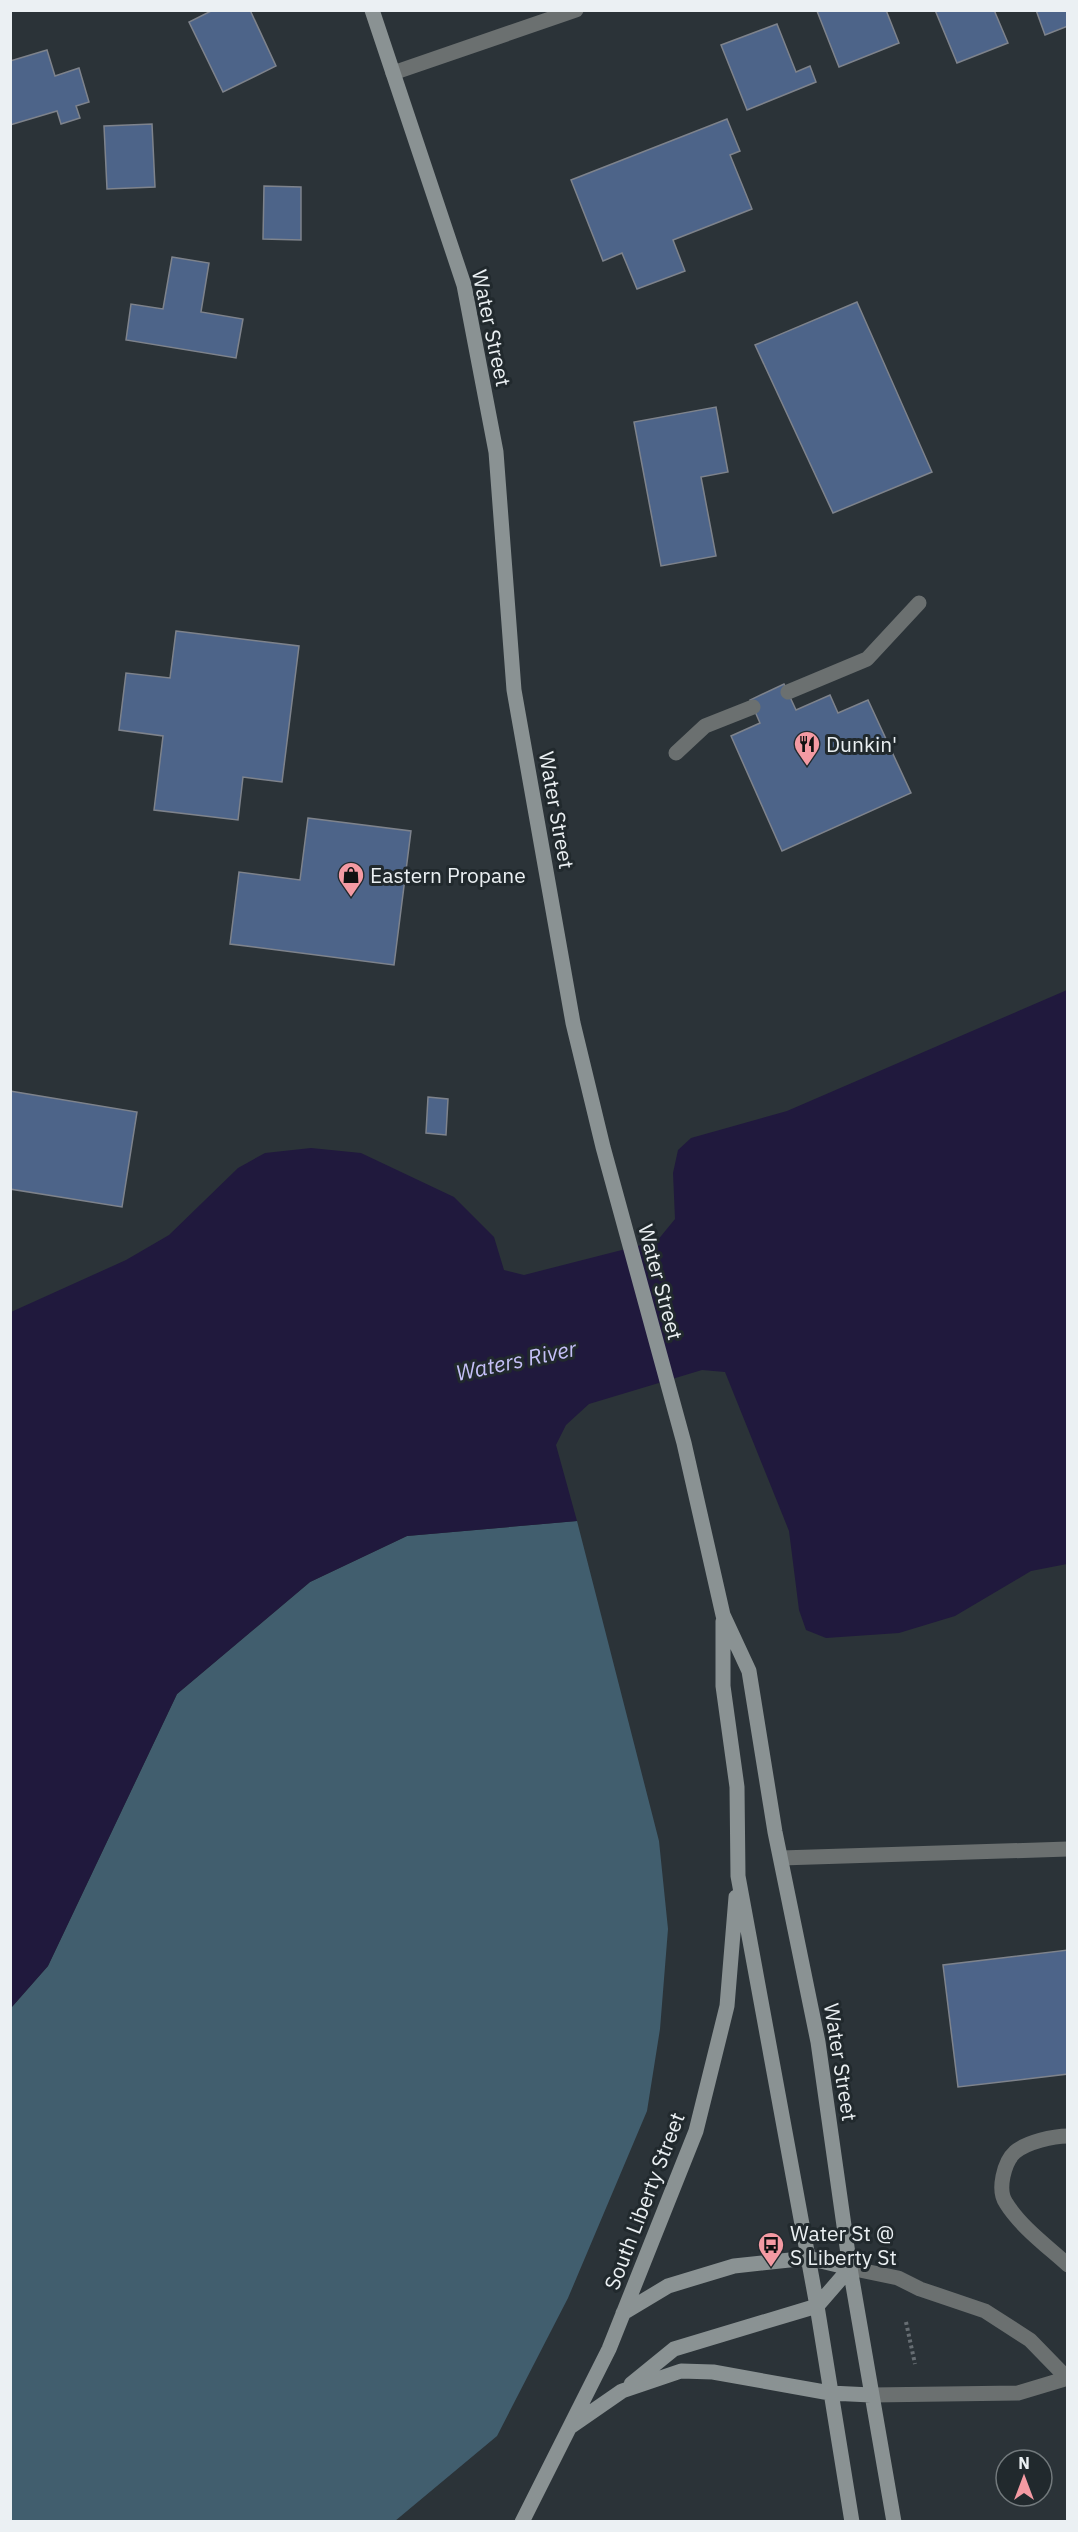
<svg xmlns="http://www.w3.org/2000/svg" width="1078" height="2532" font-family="'IBM Plex Sans',sans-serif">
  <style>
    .green { fill: #415e6e }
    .water { fill: #20193d }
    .building { fill: #4d6489; stroke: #7e838c; stroke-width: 1.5 }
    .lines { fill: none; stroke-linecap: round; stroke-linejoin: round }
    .path { stroke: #676e73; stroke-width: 4; stroke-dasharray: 3 3; stroke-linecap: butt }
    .service { stroke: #6b7070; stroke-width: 15 }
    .minor { stroke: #6b7070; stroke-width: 15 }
    .secondary { stroke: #8a9293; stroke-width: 15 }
    .labels { text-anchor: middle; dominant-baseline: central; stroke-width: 6; stroke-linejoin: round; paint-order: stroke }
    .street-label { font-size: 21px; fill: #ebf0f3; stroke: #21292d }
    .poi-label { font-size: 21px; fill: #ebf0f3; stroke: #21292d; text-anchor: start }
    .water-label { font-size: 22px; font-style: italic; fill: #c5c0f7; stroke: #21292d }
  </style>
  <rect width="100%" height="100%" fill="#2b3338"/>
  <path class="green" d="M577,1521l82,320 9,88 -8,100 -13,82 -79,187 -71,138 -102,85 -384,1v-514l37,-42 129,-272 133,-112 97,-46z"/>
  <path class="water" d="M1067,990v574l-36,7 -76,45 -56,17 -73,5 -20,-8 -7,-20 -10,-79 -64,-159 -23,-2 -113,34 -23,21 -10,20 21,76 -170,15 -97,46 -133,112 -129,272 -37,42v-696l115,-52 43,-25 69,-67 27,-15 46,-5 50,5 93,44 40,40 10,33 20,5 133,-34 18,-22 -2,-46 5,-23 13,-12 96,-27z"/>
  <path class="building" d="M213,10h37l26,56 -53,26 -34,-70z
    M886,10l13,33 -60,24 -22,-56z
    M935,10h59l14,33 -51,20z
    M1036,10h32v16l-23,9z
    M777,24l19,48 14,-6 6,16 -69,28 -26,-65z
    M47,50l8,26 24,-8 10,34 -13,4 4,12 -19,6 -4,-13 -47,14v-64z
    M727,119l13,32 -10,4 22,54 -79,31 12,31 -48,18 -15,-36 -19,8 -32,-81z
    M152,124l3,63 -48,2 -3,-63z
    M264,186l37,1v53l-38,-1z
    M172,257l37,6 -8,49 42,7 -7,39 -110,-18 5,-36 32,5z
    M857,302l75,170 -99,41 -78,-168z
    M716,407l12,65 -27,5 15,79 -55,10 -27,-144z
    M176,631l123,15 -17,136 -39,-5 -5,43 -84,-10 9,-74 -44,-6 7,-57 44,5z
    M784,684l12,26 34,-15 8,18 30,-13 43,93 -129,58 -51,-115 29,-13 -10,-23z
    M308,818l103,13 -17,134 -164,-21 9,-72 61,8z
    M10,1091l127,21 -15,95 -112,-18z
    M428,1097l20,2 -2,36 -20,-2z
    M1068,1950v124l-110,13 -15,-122z"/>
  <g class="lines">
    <path class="path" d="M906,2322l9,42"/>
    <path class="service" d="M788,692l79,-33 52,-56
      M676,753l29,-27 48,-19
      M781,1858l287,-9
      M1068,2136c-15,0 -41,6 -53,16 -11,10 -18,38 -9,51 15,24 41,43 62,62
      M850,2268l48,10 22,11 65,22 45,29 37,38
      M871,2395l147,-2 50,-15"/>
    <path class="minor" d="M393,73l183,-63"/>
    <path class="secondary" d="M372,10l92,275 32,167 18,238 59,333 30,124 81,296 39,172 26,56 26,161 43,210 32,226 44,254
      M723,1621v65l14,101 1,89 79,430 35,216
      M623,2313l45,-27 66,-20 74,-8 42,10
      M631,2384l43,-35 143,-43 33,-38
      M570,2427l52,-36 59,-20 32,1 117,21 41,2
      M522,2522l87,-173 87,-218 31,-125 9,-109"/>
  </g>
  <defs>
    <g id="restaurant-pin" transform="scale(1.35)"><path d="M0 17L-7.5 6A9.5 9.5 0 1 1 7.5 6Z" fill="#f49aa3" stroke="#21292d"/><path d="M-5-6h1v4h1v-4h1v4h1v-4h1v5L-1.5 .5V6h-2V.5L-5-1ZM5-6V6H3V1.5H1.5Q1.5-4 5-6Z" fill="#111"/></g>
    <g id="shop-pin" transform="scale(1.35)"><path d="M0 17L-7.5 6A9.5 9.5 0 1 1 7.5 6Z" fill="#f49aa3" stroke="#21292d"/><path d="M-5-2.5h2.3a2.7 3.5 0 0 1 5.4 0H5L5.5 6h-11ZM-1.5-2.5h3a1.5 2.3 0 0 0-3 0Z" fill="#111"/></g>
    <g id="bus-pin" transform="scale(1.35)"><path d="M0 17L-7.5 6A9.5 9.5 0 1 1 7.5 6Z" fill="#f49aa3" stroke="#21292d"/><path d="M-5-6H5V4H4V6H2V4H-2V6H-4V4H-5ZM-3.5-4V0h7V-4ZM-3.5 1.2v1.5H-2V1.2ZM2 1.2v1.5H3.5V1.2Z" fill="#111"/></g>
  </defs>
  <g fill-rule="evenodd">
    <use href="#restaurant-pin" x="807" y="744"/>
    <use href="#shop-pin" x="351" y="875"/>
    <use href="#bus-pin" x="771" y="2245"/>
  </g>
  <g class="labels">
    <g class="street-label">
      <text transform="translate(492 328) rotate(78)">Water Street</text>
      <text transform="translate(557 810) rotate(80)">Water Street</text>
      <text transform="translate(661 1282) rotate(75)">Water Street</text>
      <text transform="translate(841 2062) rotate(81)">Water Street</text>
      <text transform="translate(644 2201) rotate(-69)">South Liberty Street</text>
    </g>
    <g class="poi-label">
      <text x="826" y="744">Dunkin'</text>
      <text x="370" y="875">Eastern Propane</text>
      <text x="790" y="2233">Water St @<tspan x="790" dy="24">S Liberty St</tspan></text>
    </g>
    <g class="water-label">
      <text transform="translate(516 1360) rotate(-12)">Waters River</text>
    </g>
  </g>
  <rect width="1078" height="2532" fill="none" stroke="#ebf0f3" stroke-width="24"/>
  <g transform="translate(1024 2478)"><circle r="28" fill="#21292d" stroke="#72797c" stroke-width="1.5"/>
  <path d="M0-4.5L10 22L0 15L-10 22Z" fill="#f49aa3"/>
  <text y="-9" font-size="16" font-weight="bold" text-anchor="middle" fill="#ebf0f3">N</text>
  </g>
</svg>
